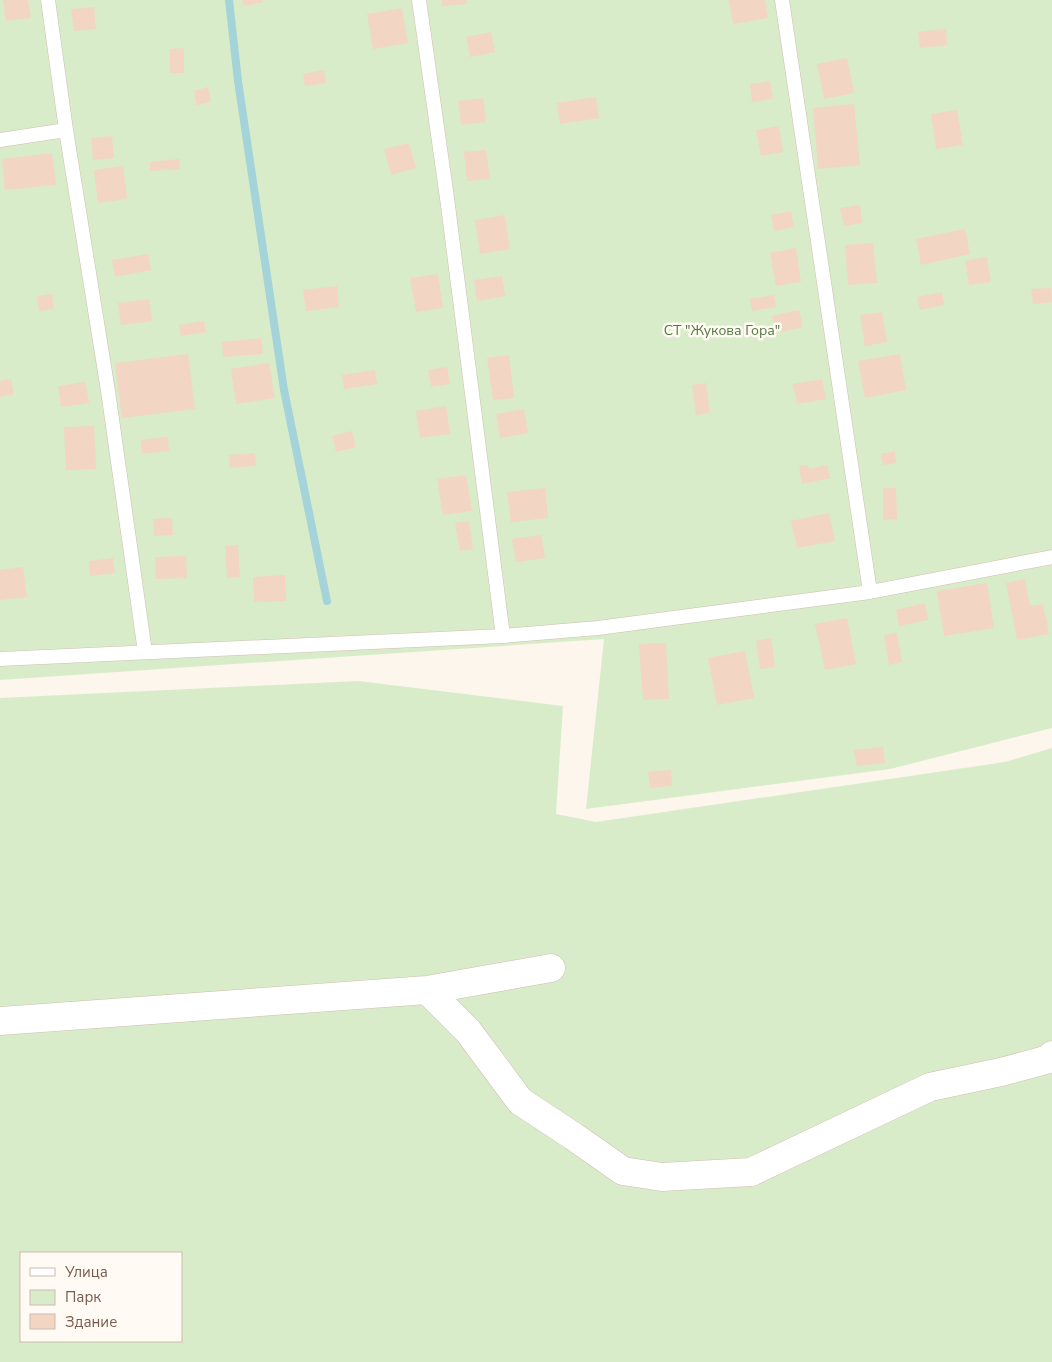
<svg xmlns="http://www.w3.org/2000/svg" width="1052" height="1362" font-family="'Nunito Sans',sans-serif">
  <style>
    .green { fill: #d8ecc9; fill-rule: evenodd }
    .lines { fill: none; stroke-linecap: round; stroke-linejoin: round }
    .stream { stroke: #a5d3da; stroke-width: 8 }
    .building { fill: #f3d5c3 }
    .service-casing { stroke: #d1beb0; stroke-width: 15 }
    .minor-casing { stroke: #d1beb0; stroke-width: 29 }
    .service { stroke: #fff; stroke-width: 14 }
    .minor { stroke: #fff; stroke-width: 28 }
    .labels { text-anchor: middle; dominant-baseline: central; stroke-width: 5; stroke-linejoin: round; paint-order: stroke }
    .park-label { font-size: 14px; fill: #537a41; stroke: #fffaf3 }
  </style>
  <rect width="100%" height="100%" fill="#fdf6ec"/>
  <path class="green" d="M0,0h1052v728l-162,41 -304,40 18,-170 -604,41z
    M358,681l205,25 -7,108 40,8 409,-60 47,-14v614h-1052v-664zM21,1253h160v88h-160z"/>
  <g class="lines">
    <path class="stream" d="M229,0l9,81 46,309 43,211"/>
  </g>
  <path class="building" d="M3,0h25l3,18 -25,3z
    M242,0h21v2l-19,4z
    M442,0h24l1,4 -25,2z
    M729,0h36l3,18 -35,6z
    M94,7l2,22 -22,2 -3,-22z
    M402,8l6,35 -35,6 -6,-35z
    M946,29l1,16 -27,3 -2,-16z
    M491,32l4,20 -25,5 -4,-20z
    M184,48v25h-14v-24z
    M847,58l7,35 -30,6 -7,-35z
    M324,70l2,13 -21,3 -2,-12z
    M770,81l3,18 -21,3 -2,-18z
    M208,87l3,15 -15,3 -2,-14z
    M596,97l3,21 -39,6 -3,-21z
    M483,98l3,24 -25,3 -3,-24z
    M854,104l6,61 -42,4 -5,-61z
    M957,110l6,35 -27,4 -5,-35z
    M779,126l4,26 -22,4 -5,-26z
    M112,136l2,22 -21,2 -2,-22z
    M409,143l7,25 -25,7 -7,-26z
    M486,150l4,29 -23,2 -3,-29z
    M52,153l4,32 -51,5 -3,-31z
    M179,159l1,10 -30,2v-9z
    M123,166l4,33 -29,4 -4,-33z
    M860,205l2,18 -18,3 -4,-18z
    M791,211l3,16 -20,4 -3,-16z
    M505,215l5,34 -30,5 -5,-34z
    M965,229l5,25 -49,11 -5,-26z
    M873,243l4,40 -29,2 -3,-40z
    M796,248l5,34 -25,4 -6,-33z
    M148,254l3,16 -36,7 -3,-17z
    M987,257l4,25 -22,3 -4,-24z
    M438,274l5,34 -27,4 -6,-34z
    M502,276l3,20 -28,5 -3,-21z
    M337,286l2,21 -33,4 -3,-21z
    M1051,288l1,14 -19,2 -2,-15z
    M942,292l2,13 -24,5 -3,-13z
    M52,294l2,15 -15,2 -2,-15z
    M774,295l2,12 -24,4 -2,-12z
    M149,299l3,22 -31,4 -3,-22z
    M799,310l4,17 -27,6 -4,-17z
    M882,312l5,30 -22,4 -5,-31z
    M204,321l2,11 -25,4 -2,-11z
    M261,338l2,16 -40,3 -1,-15z
    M188,354l7,55 -73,9 -7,-55z
    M900,354l6,36 -41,8 -7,-37z
    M509,355l5,43 -21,2 -6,-42z
    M269,363l6,35 -39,6 -5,-35z
    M447,367l3,17 -19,3 -3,-17z
    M375,370l2,14 -33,5 -2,-14z
    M11,379l3,15 -14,3v-16z
    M822,379l4,20 -29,5 -4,-20z
    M85,382l4,21 -28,4 -3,-21z
    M706,383l4,30 -14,2 -4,-30z
    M446,406l4,28 -30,4 -4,-27z
    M524,409l4,24 -28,5 -4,-24z
    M94,426l2,43 -30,1 -2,-43z
    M352,431l4,16 -20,5 -4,-16z
    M168,437l1,14 -27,3 -1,-14z
    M895,451l1,12 -13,2 -2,-11z
    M255,453l1,13 -26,2 -1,-13z
    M808,465l1,4 18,-4 3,13 -28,6 -3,-18z
    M466,475l6,36 -29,4 -6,-36z
    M545,488l3,30 -37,4 -4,-30z
    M883,488h13l1,31 -14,1z
    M829,513l6,28 -38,7 -6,-27z
    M172,518l1,17 -19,1 -1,-17z
    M469,521l4,28 -13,2 -5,-28z
    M541,535l4,23 -29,4 -4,-23z
    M238,545l2,32 -13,1 -2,-32z
    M186,556l1,22 -31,1 -1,-22z
    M113,558l2,15 -25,3 -1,-15z
    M23,567l4,30 -27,3v-30z
    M285,575l1,26 -32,1 -1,-25z
    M1025,579l5,27 13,-2 6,30 -32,6 -11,-57z
    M987,583l7,45 -50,8 -7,-45z
    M925,603l3,17 -29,6 -3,-16z
    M847,618l9,46 -31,6 -10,-46z
    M897,633l5,29 -13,3 -5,-30z
    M771,638l4,29 -15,2 -4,-28z
    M666,643l3,56 -26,1 -4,-56z
    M745,651l9,47 -37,7 -9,-47z
    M883,747l2,16 -28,3 -3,-16z
    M671,770l1,16 -22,2 -2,-16z"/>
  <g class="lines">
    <g class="service-casing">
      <path id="service" d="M48,0l18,130 42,261 37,261
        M419,0l28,198 56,438
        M782,0l88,592
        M0,140l66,-10
        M0,659l503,-23 95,-8 272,-36 182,-35"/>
    </g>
    <g class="minor-casing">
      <path id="minor" d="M427,990l41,41 52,70 53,35 50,35 39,6 89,-5 179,-85 71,-15 48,-13 3,-4
        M0,1021l427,-31 124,-22"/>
    </g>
    <use href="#service" class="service"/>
    <use href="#minor" class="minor"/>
  </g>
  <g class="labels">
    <g class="park-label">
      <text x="722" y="330">СТ "Жукова Гора"</text>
    </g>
  </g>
  <rect x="20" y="1252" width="162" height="90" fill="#fffaf3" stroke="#cabbb1"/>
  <rect x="30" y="1268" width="25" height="8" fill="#ffffff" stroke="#cabbb1"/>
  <text x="65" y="1277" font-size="15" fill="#7a5c4d">Улица</text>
  <rect x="30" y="1290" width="25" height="15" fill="#d8ecc9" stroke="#cabbb1"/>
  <text x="65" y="1302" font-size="15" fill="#7a5c4d">Парк</text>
  <rect x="30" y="1314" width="25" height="15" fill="#f3d5c3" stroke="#cabbb1"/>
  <text x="65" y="1327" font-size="15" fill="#7a5c4d">Здание</text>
</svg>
